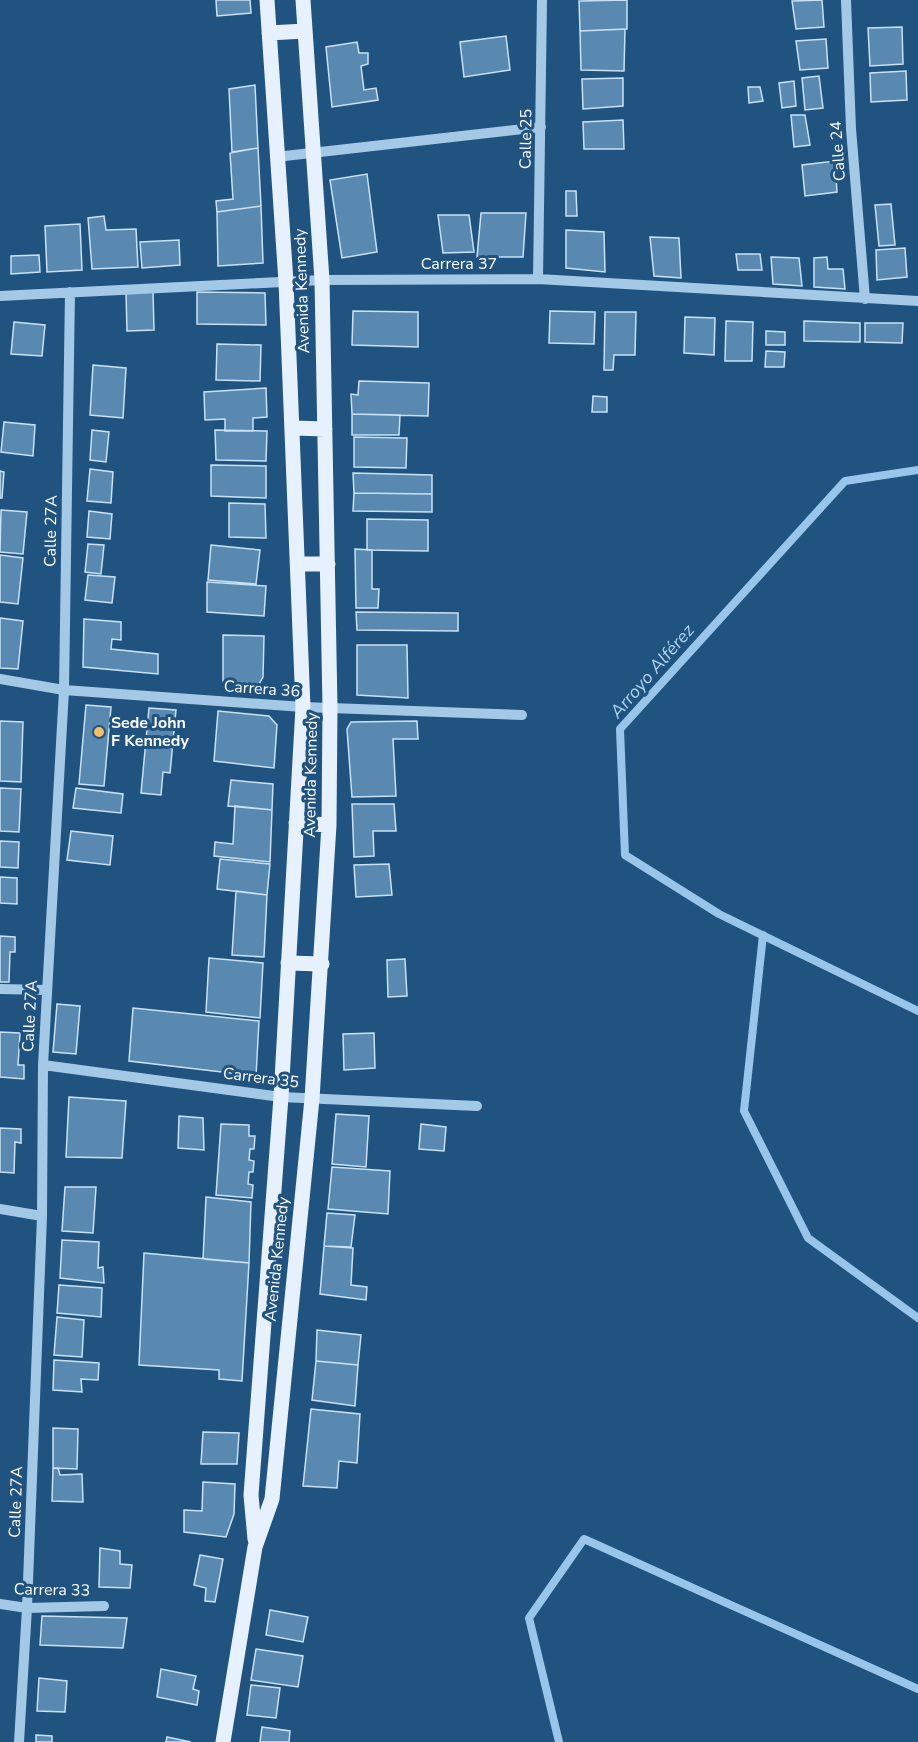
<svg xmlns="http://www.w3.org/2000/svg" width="918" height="1742" font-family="'Nunito Sans',sans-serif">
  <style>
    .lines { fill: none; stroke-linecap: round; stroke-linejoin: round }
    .stream { stroke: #98c5e9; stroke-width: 8 }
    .building { fill: #5989b0; stroke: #c8e1f6; stroke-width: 1.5 }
    .minor { stroke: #a4c9e7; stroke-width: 10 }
    .major { stroke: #e6f1fd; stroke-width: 15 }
    .poi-dot { fill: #f5bd65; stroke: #20537f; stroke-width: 2 }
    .labels { text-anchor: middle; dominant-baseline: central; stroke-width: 6; stroke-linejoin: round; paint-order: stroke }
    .street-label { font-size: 16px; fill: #fff; stroke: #20537f }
    .poi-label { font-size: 16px; font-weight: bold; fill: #fff; stroke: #20537f; text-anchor: start }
    .water-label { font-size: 18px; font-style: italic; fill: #afd3ef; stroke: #20537f }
  </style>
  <rect width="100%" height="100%" fill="#20537f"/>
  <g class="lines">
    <path class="stream" d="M918,470l-73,11 -225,248 5,126 94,59 199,97
      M763,935l-19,176 64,127 110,80
      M559,1742l-30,-124 55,-79 334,150"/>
  </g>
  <path class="building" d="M216,0h34l1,13 -34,3z
    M627,0v29l-47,2 -1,-30z
    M822,0l2,27 -28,2 -4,-28z
    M902,27l1,37 -33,2 -2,-38z
    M625,29l-1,42 -43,-1 -1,-39z
    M506,36l4,34 -46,7 -4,-35z
    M826,39l2,29 -28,2 -4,-29z
    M357,42l2,11h9v11l-7,2 3,24 12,-2 2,12 -46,7 -6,-60z
    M906,71l1,29 -36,2 -1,-29z
    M819,76l4,32 -18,2 -3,-32z
    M623,78v28l-40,3 -1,-30z
    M794,81l2,25 -14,2 -3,-25z
    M255,85l3,63 -26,4 -3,-63z
    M748,87h12l3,14 -14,2z
    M791,115h14l5,30 -16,2z
    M623,120l1,29h-40l-1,-27z
    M258,148l3,58 -44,6 -1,-11 17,-2 -3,-46z
    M835,161l2,31 -32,4 -3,-31z
    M367,174l10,78 -35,6 -12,-78z
    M566,191h10l1,25h-11z
    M891,204l4,41 -16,1 -4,-41z
    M261,206l2,57 -45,3 -1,-54z
    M481,213h45l-3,44h-46z
    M438,215h31l5,37 -31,1z
    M104,216l2,14 30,-1 2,38 -46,2 -4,-51z
    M80,224l2,46 -35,2 -2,-46z
    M566,230l38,2 1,40 -39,-4z
    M650,237l29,1 2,40 -27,-2z
    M179,240l1,25 -38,3 -2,-26z
    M905,248l2,29 -30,3 -1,-30z
    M736,254h24l2,16h-24z
    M39,255l1,17 -29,2v-18z
    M771,257l28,1 3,28 -29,-2z
    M827,257l1,12h15l2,20 -31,-2v-29z
    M153,291l1,39 -27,1 -1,-39z
    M197,292l68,1 1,32 -69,-1z
    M353,311l65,1v35l-66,-2z
    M550,311l45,1 -1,32 -45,-1z
    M605,312h31l-1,43h-21l-1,15h-9z
    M685,317l30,1 -1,37 -30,-2z
    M726,321l27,1 -1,39h-27z
    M804,321l56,2v19l-56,-1z
    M14,322l31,3 -3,31 -31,-2z
    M865,323h38l-1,20 -37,-1z
    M766,331l19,1v13h-19z
    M217,344l44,1 -1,36 -44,-1z
    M766,351l19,1 -1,15h-19z
    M93,365l33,3 -3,50 -33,-3z
    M359,381l70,2 -1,33 -76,-2 -1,-20 7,1z
    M266,388l1,29 -14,1v13h-28v-12l-20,1 -1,-28z
    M593,396l14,1v15h-15z
    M352,414l48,1 -1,20h-47z
    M4,422l31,3 -2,31 -32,-4z
    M92,430l17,2 -3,30 -16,-2z
    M215,430l52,1 -1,30 -50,-1z
    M354,437l53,1 -1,30 -52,-1z
    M211,465l55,1v32l-55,-2z
    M90,469l23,3 -2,31 -24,-2z
    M0,471l4,1 -2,26h-2z
    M353,473l79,2v19l-78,-1z
    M354,493l78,1v18l-79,-1z
    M229,503l36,1 1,34 -37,-1z
    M1,510l26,2 -4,42 -23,-2z
    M89,511l23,3 -2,25 -23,-2z
    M367,519l61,1v31l-61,-1z
    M88,544l16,1 -3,29 -16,-2z
    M211,545l49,5 -4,34 -48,-4z
    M355,549l17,1v39h7l-1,19h-22z
    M0,555l23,3 -5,46 -18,-2z
    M88,575l27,2 -3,26 -27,-3z
    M207,582l59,4 -2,30 -57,-4z
    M356,612l102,1v18l-101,-1z
    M0,618l23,3 -5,48 -18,-1z
    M84,619l37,3v18l-9,-1 -1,10 47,5v20l-75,-7z
    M223,635l41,1 -1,41 -4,7 -36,-3z
    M357,645h50l1,53 -51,-3z
    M86,705l25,2 -7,79 -25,-2z
    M149,708l27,2 -6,63 -7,-1 -2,23 -20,-2z
    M218,711l51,5 8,9 -3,43 -60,-7z
    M0,721l23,1 -2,60 -21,-1z
    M417,721l1,18h-25l3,57 -44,1 -5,-68 4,-7z
    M231,780l42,4 -1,26 -44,-4z
    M0,788l21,1 -2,43 -19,-1z
    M76,788l47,6 -2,19 -48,-5z
    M352,804h42l2,27h-23l1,25 -20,1z
    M235,806l37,4 -2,52 -56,-6 1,-14 18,2z
    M71,831l42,5 -3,29 -43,-5z
    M0,841l19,1 -1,26 -18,-1z
    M220,859l50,5 -3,31 -50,-6z
    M389,864l3,31 -36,2 -2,-32z
    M0,877l17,1v26l-17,-1z
    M236,891l31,4 -3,62 -32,-2z
    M0,936l15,1v15h-5l-1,30h-9z
    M209,958l54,5 -3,55 -54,-6z
    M405,959l2,37 -19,1 -1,-37z
    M57,1004l23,2 -4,48 -23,-2z
    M133,1008l126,13 -3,55 -127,-15z
    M0,1032l20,1 -2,32h6v14l-24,-2z
    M374,1033l1,35 -31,2 -1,-36z
    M69,1097l57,4 -4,57 -56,-1z
    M336,1114l33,2 -3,51 -34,-3z
    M179,1116l24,2 1,32 -26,-2z
    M221,1124l28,1v11h6l-1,13h-4l-1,11 5,1 -1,11h-4l-1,12 5,1 -1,13 -36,-3z
    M421,1124l25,3 -2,24 -25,-2z
    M0,1128l21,1v14l-6,-1 -1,31 -14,-1z
    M332,1167l58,4 -2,43 -60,-5z
    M65,1187h31l-3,46 -31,-2z
    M206,1197l45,5 -2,61 -46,-4z
    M327,1213l28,2 -4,32 -27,-1z
    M62,1240l37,2 -1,26 5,-1 1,16 -44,-5z
    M324,1246l29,2 -2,37 16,2 -1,13 -46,-6z
    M144,1253l105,10 -7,118 -23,-2v-9l-80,-5z
    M59,1285l43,3 -1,29 -44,-4z
    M57,1317l27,3 -2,37 -28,-2z
    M317,1330l44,5 -3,30 -42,-4z
    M54,1360l45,3 -1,17 -17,-1 1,13 -29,-2z
    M316,1361l42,4 -3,41 -43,-6z
    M311,1409l49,5 -3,49 -18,-2 -2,27 -34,-2z
    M53,1428l25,1 -1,40 -24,-1z
    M203,1432l36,1 -2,31h-36z
    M53,1468h5l2,7 22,-1 1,28 -31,-1z
    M203,1482l32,2 -1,30 -8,23 -42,-5v-22l18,1z
    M100,1548l20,3v13l12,1 -2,23 -31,-1z
    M200,1555l23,4 -8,43 -10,-1 1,-13 -12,-3z
    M270,1610l38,7 -5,25 -37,-7z
    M42,1616l85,2 -4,30 -83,-3z
    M256,1649l47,7 -5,31 -47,-7z
    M161,1669l35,7 -3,13 6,2 -2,14 -40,-8z
    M39,1678l28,3 -2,31 -28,-1z
    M251,1685l29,3 -4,30 -29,-3z
    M262,1727l28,4 -1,11h-29z
    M36,1735l16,1v6h-16z
    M167,1737l24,5h-25z"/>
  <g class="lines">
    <path class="minor" d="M846,0l5,129 14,170
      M276,157l265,-30
      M538,279l4,-279
      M0,296l322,-16 216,-1 380,22
      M0,679l64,11 239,17 219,8
      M0,989l47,1
      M43,1065l238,32 196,9
      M0,1209l42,7
      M0,1604l27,4 77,-2
      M19,1742l8,-134 15,-392 1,-151 21,-375 6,-398"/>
    <path class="major" d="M269,33l36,-2
      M294,428l31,1
      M298,564h30
      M296,823l33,2
      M288,963l34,1
      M255,1539l-4,-44 30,-398 22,-390 -17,-425 -19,-282
      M223,1742l32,-195 17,-48 40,-400 17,-274 1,-117 -8,-428 -19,-280"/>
  </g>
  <circle class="poi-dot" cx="99" cy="732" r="6"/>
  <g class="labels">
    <g class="street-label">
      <text transform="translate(526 139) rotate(-89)">Calle 25</text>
      <text transform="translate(838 151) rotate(-94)">Calle 24</text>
      <text x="459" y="264">Carrera 37</text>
      <text transform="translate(302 291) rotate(-92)">Avenida Kennedy</text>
      <text transform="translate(51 531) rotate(-89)">Calle 27A</text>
      <text transform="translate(262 689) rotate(4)">Carrera 36</text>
      <text transform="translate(311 775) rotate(-89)">Avenida Kennedy</text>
      <text transform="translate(30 1016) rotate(-87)">Calle 27A</text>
      <text transform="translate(261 1078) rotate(7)">Carrera 35</text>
      <text transform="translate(277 1259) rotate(-84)">Avenida Kennedy</text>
      <text transform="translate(16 1502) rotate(-88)">Calle 27A</text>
      <text transform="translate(52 1590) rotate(1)">Carrera 33</text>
    </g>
    <g class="poi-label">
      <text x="111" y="723">Sede John<tspan x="111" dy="18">F Kennedy</tspan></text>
    </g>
    <g class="water-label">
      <text transform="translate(652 671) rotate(-49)">Arroyo Alférez</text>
    </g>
  </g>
</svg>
